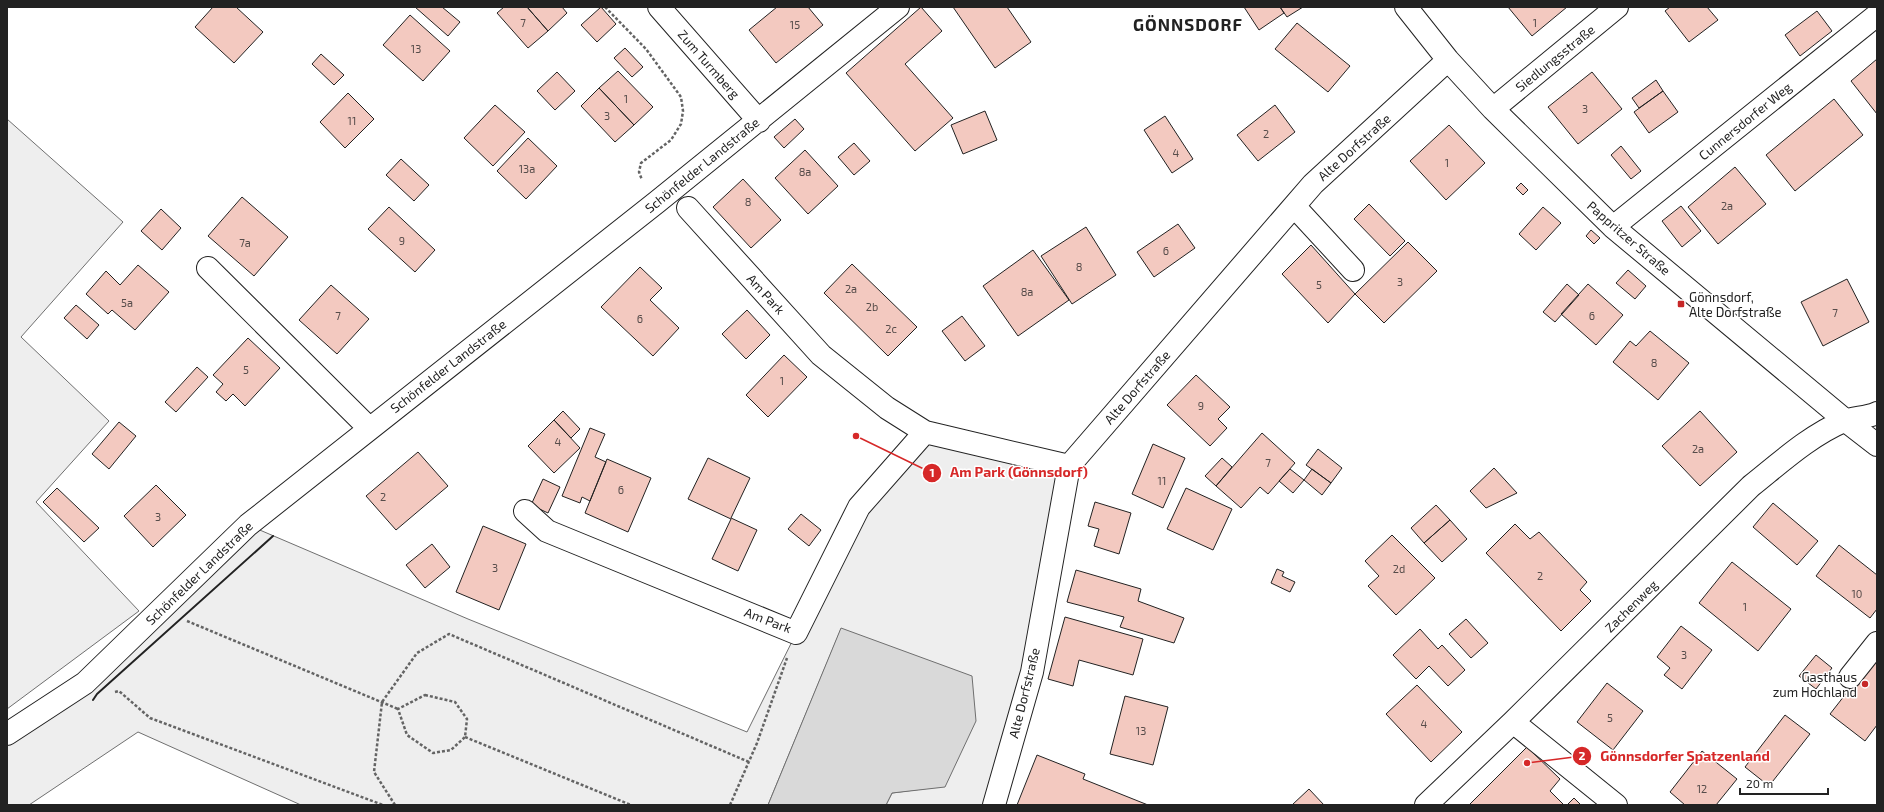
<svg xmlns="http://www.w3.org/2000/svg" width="1884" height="812" font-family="'Exo 2',sans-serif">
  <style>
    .green { fill: #eee; stroke: #6f6f6f }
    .water { fill: #d9d9d9; stroke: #6f6f6f }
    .building { fill: #f3c9c0; stroke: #222 }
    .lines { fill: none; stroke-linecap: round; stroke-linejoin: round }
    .minor-casing { stroke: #222; stroke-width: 24 }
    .path { stroke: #646464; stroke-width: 2.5; stroke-dasharray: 3 2; stroke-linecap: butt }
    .minor { stroke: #fff; stroke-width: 22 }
    .wall { stroke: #222; stroke-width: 2 }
    .poi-dot { fill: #c62828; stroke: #fff; stroke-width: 1.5 }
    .labels { text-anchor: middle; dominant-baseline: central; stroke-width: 3; stroke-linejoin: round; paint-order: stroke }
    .number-label { font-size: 11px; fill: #564c4a }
    .street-label { font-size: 13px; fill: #222; stroke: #fff }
    .poi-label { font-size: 13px; fill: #222; stroke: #fff; text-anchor: start }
    .district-label { font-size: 17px; font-weight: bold; letter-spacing: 1px; fill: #222; stroke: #fff }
    .leader { fill: none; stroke: #d62828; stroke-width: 1.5 }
    .callout-dot { fill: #d62828; stroke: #fff; stroke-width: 1.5 }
    .mark-label { font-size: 12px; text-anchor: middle; font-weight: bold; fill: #fff }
    .callout-label { font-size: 14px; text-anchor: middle; font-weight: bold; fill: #d62828; stroke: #fff; stroke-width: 3; stroke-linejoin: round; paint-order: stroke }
  </style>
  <rect width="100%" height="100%" fill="#fff"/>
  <path class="green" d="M7,119l116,103 -102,115 88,84 -73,81 103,109 -132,98z
    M925,432l144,34 -75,339h-108l6,-12 53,-7 -104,-157 -73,176h-467l-163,-73 -109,73h-22v-71l78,-51 163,-158 220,94 279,113 112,-225z"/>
  <path class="water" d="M841,628l131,48 4,45 -31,66 -53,6 -6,12h-118z"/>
  <path class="building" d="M213,7h23l27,25 -29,31 -39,-36z
    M415,7h27l18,15 -12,14z
    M504,7h23l21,24 -20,17 -31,-35z
    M527,7h35l5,6 -19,18z
    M601,7l15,17 -19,18 -16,-17z
    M777,7h31l15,18 -47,38 -27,-33z
    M921,7l21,24 -37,33 48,54 -38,33 -69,-78z
    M953,7h54l24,35 -36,26z
    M1244,7h36l4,6 -25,17z
    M1280,7h23l-16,10z
    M1508,7h59l-35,29z
    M1670,7h37l11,13 -29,22 -24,-31z
    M1817,11l15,20 -32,25 -15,-21z
    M410,15l40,36 -27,30 -40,-36z
    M1297,23l53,43 -22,26 -53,-43z
    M625,48l18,19 -11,10 -18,-19z
    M321,54l23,21 -10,10 -22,-21z
    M1877,59v55l-26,-33z
    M618,71l35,36 -19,18 -35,-37z
    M557,72l18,19 -20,19 -18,-19z
    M1592,72l30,37 -44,35 -30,-37z
    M1656,80l7,11 -24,17 -7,-10z
    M599,88l35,37 -19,17 -34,-36z
    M1663,91l15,21 -29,21 -15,-21z
    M348,93l26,26 -29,29 -25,-26z
    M1834,99l29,36 -68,56 -29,-36z
    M495,105l30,27 -32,34 -29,-28z
    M1275,105l20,27 -37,29 -21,-26z
    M985,111l12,29 -34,14 -12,-29z
    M1165,116l28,43 -21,14 -28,-43z
    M795,119l9,10 -20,19 -10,-11z
    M1449,125l36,38 -39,37 -36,-39z
    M528,138l29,28 -31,33 -29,-28z
    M854,143l16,18 -16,14 -16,-18z
    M1621,146l20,25 -10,8 -20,-24z
    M805,150l33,36 -30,28 -33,-36z
    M401,159l28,26 -15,16 -28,-26z
    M1735,167l31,37 -48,40 -30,-37z
    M743,179l38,41 -30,28 -38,-41z
    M1521,183l7,7 -5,5 -7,-7z
    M242,197l46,40 -34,39 -46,-40z
    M1369,204l36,37 -15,15 -36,-37z
    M1681,206l20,25 -19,16 -20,-26z
    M389,207l46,43 -20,22 -47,-43z
    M1543,207l18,16 -25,27 -17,-16z
    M161,209l20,19 -19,22 -21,-19z
    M1178,224l17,24 -41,29 -17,-25z
    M1086,227l30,48 -44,29 -31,-48z
    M1591,230l9,8 -6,6 -8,-8z
    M1408,242l29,29 -53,52 -29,-29z
    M1311,245l44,49 -27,29 -46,-49z
    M1033,250l36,50 -51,36 -35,-50z
    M852,264l65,63 -29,29 -64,-63z
    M138,265l31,27 -34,38 -23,-20 -4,4 -22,-20 20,-23 14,14z
    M640,267l22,21 -12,12 29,28 -26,28 -52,-49z
    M1628,270l18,16 -11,13 -19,-16z
    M1847,279l22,43 -46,24 -22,-44z
    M1567,284l12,11 -24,27 -12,-10z
    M1588,284l35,31 -27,30 -35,-31z
    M331,285l38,34 -32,35 -38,-34z
    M76,305l23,20 -12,14 -23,-21z
    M747,310l23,25 -24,24 -24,-25z
    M962,316l23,30 -20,15 -23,-30z
    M1650,331l39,32 -31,37 -45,-38 17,-21 6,5z
    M248,338l32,30 -35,38 -12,-12 -7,7 -10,-9 7,-8 -10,-9z
    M784,355l23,22 -39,40 -22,-22z
    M197,367l11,10 -32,35 -11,-10z
    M1196,375l34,32 -12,12 9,9 -17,18 -43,-41z
    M563,411l17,18 -9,9 -17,-18z
    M1700,411l37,41 -37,34 -38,-40z
    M554,420l26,28 -26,25 -26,-27z
    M119,422l17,14 -27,33 -17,-15z
    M590,428l15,6 -10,23 11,5 -16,39 -8,-4 -2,6 -18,-7z
    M1262,433l33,30 -27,31 -8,-7 -19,21 -25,-22z
    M1153,444l32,14 -22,50 -31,-14z
    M1318,449l24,19 -11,15 -25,-18z
    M418,452l30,34 -52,44 -30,-34z
    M708,458l42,20 -19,40 26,12 -19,41 -26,-12 19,-40 -43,-20z
    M1222,458l10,9 -16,19 -11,-10z
    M607,459l44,19 -23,54 -43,-19z
    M1494,468l23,25 -31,15 -16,-17z
    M1290,469l14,11 -11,13 -14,-12z
    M1312,469l19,14 -9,12 -18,-15z
    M543,479l17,8 -12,26 -17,-8z
    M156,485l30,30 -33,32 -29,-31z
    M57,488l42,40 -15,14 -41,-40z
    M1186,488l46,21 -19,41 -46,-21z
    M1095,502l36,11 -12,41 -25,-8 5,-17 -11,-3z
    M1773,503l45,38 -21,24 -44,-38z
    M1436,505l14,15 -26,23 -13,-15z
    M801,514l20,16 -12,16 -21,-17z
    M1450,520l17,19 -25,23 -18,-19z
    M1515,524l15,15 9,-7 48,50 -7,8 11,11 -30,30 -75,-78z
    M483,526l43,18 -27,66 -43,-18z
    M1392,535l43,43 -39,37 -28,-29 11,-10 -14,-15z
    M432,544l18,23 -25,21 -19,-23z
    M1839,545l38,30v34l-7,9 -54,-42z
    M1732,562l59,47 -33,42 -59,-48z
    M1277,569l7,3 -2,4 13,6 -5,10 -19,-9z
    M1076,570l65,19 -3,12 46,17 -10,25 -54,-16 4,-10 -57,-15z
    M1065,617l78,22 -10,36 -54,-15 -6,26 -25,-7z
    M1466,619l22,24 -17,15 -22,-24z
    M1681,626l31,24 -30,39 -18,-14 6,-7 -13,-11z
    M1420,629l18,20 4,-4 23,25 -17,16 -19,-20 -13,13 -23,-24z
    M1877,654v71l-12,16 -35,-27z
    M1816,655l16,13 -16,21 -17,-13z
    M1607,683l36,28 -30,39 -36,-28z
    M1417,685l45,47 -31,30 -45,-48z
    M1125,696l43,11 -15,58 -43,-11z
    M1785,715l25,19 -41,52 -24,-19z
    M1527,747l33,32 -10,12 14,14h-95z
    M1702,751l35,28 -21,26h-31l-15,-13z
    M1037,755l48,19 -2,5 65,26h-131z
    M1309,789l15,16h-32z
    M1574,798l7,7h-14z"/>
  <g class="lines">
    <g class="minor-casing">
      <path id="minor" d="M659,7l100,114
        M1406,7l42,53 45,49 120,118 233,194 31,24
        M1493,109l124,-102
        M1294,206l59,64
        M688,208l133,147 66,53 38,24
        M1613,227l264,-212
        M208,268l161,160
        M525,511l22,20 249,102 63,-126 66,-75 144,34
        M1850,677l27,-34
        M1513,722l103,83
        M7,734l78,-51 163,-158 409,-323 241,-195
        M994,805l38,-133 37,-206 244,-282 135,-124
        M1426,805l87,-83 238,-236c29,-23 58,-50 93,-65 10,-4 23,-3 33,-8"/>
    </g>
    <path class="path" d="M605,7l41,42 35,48 2,14 -2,13 -10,16 -30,23 -2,9 3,8
      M187,621l211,88
      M115,692l4,-1 31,27 233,87
      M425,695l30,7 12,17 -2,18 -14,13 -18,3 -26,-18 -9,-26z
      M465,737l166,68
      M395,805l-21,-33 8,-70 35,-49 32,-19 300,128
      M730,805l27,-62 30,-85"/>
    <use href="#minor" class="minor"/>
    <path class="wall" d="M93,700l4,-6 176,-158"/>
  </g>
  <g class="poi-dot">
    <rect x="1677" y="300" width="8" height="8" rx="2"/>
    <circle cx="1865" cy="684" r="4"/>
  </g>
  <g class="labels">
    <g class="number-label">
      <text x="523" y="22">7</text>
      <text x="1535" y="22">1</text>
      <text x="795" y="24">15</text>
      <text x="416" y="48">13</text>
      <text x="626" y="98">1</text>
      <text x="1585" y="108">3</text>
      <text x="607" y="115">3</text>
      <text x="352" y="120">11</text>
      <text x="1266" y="133">2</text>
      <text x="1176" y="152">4</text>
      <text x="1447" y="162">1</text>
      <text x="527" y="168">13a</text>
      <text x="805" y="171">8a</text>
      <text x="748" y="201">8</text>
      <text x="1727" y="205">2a</text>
      <text x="402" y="240">9</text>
      <text x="245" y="242">7a</text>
      <text x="1166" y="250">6</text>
      <text x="1079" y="266">8</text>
      <text x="1400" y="281">3</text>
      <text x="1319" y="284">5</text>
      <text x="851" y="288">2a</text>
      <text x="1027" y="291">8a</text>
      <text x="127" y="302">5a</text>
      <text x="872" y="306">2b</text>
      <text x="1835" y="312">7</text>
      <text x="338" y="315">7</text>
      <text x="1592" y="315">6</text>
      <text x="640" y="318">6</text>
      <text x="891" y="328">2c</text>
      <text x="1654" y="362">8</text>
      <text x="246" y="369">5</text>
      <text x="782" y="380">1</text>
      <text x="1201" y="405">9</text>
      <text x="558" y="441">4</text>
      <text x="1698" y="448">2a</text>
      <text x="1268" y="462">7</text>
      <text x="1162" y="480">11</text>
      <text x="621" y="489">6</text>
      <text x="383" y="496">2</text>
      <text x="158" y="516">3</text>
      <text x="495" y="567">3</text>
      <text x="1399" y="568">2d</text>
      <text x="1540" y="575">2</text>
      <text x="1857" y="593">10</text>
      <text x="1745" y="606">1</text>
      <text x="1684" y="654">3</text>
      <text x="1610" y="717">5</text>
      <text x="1424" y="723">4</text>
      <text x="1141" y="730">13</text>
      <text x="1702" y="788">12</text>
    </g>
    <g class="street-label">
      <text transform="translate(1555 58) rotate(-39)">Siedlungsstraße</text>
      <text transform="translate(709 64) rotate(49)">Zum Turmberg</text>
      <text transform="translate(1745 121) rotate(-39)">Cunnersdorfer Weg</text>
      <text transform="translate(1354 147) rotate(-42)">Alte Dorfstraße</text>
      <text transform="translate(702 165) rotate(-39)">Schönfelder Landstraße</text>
      <text transform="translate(1629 238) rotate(41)">Pappritzer Straße</text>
      <text transform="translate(766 294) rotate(48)">Am Park</text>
      <text transform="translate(448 366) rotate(-38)">Schönfelder Landstraße</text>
      <text transform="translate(1137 387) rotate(-49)">Alte Dorfstraße</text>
      <text transform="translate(199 573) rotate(-44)">Schönfelder Landstraße</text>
      <text transform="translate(1631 606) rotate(-45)">Zachenweg</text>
      <text transform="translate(768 620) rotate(21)">Am Park</text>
      <text transform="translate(1024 693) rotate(-76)">Alte Dorfstraße</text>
    </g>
    <g class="poi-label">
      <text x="1689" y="297">Gönnsdorf,<tspan x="1689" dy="15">Alte Dorfstraße</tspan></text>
      <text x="1857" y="677" text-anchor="end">Gasthaus<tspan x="1857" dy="15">zum Hochland</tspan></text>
    </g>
    <g class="district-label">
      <text x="1188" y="24">GÖNNSDORF</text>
    </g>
  </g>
  <path class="leader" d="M856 436L932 473M1527 763L1582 756"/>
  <g class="callout-dot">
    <circle cx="856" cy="436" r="4"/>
    <circle cx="1527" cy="763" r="4"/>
    <circle cx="932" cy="473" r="10"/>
    <circle cx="1582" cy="756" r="10"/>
  </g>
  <g class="mark-label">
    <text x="932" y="477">1</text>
    <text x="1582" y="760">2</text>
  </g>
  <g class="callout-label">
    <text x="1019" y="477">Am Park (Gönnsdorf)</text>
    <text x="1685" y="761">Gönnsdorfer Spatzenland</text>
  </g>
  <rect width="1884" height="812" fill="none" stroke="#222222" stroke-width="16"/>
  <path d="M1740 788v6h88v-6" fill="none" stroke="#222222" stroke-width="2"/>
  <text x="1746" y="788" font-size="12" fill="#222222" stroke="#ffffff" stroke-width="3" paint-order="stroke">20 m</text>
</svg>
